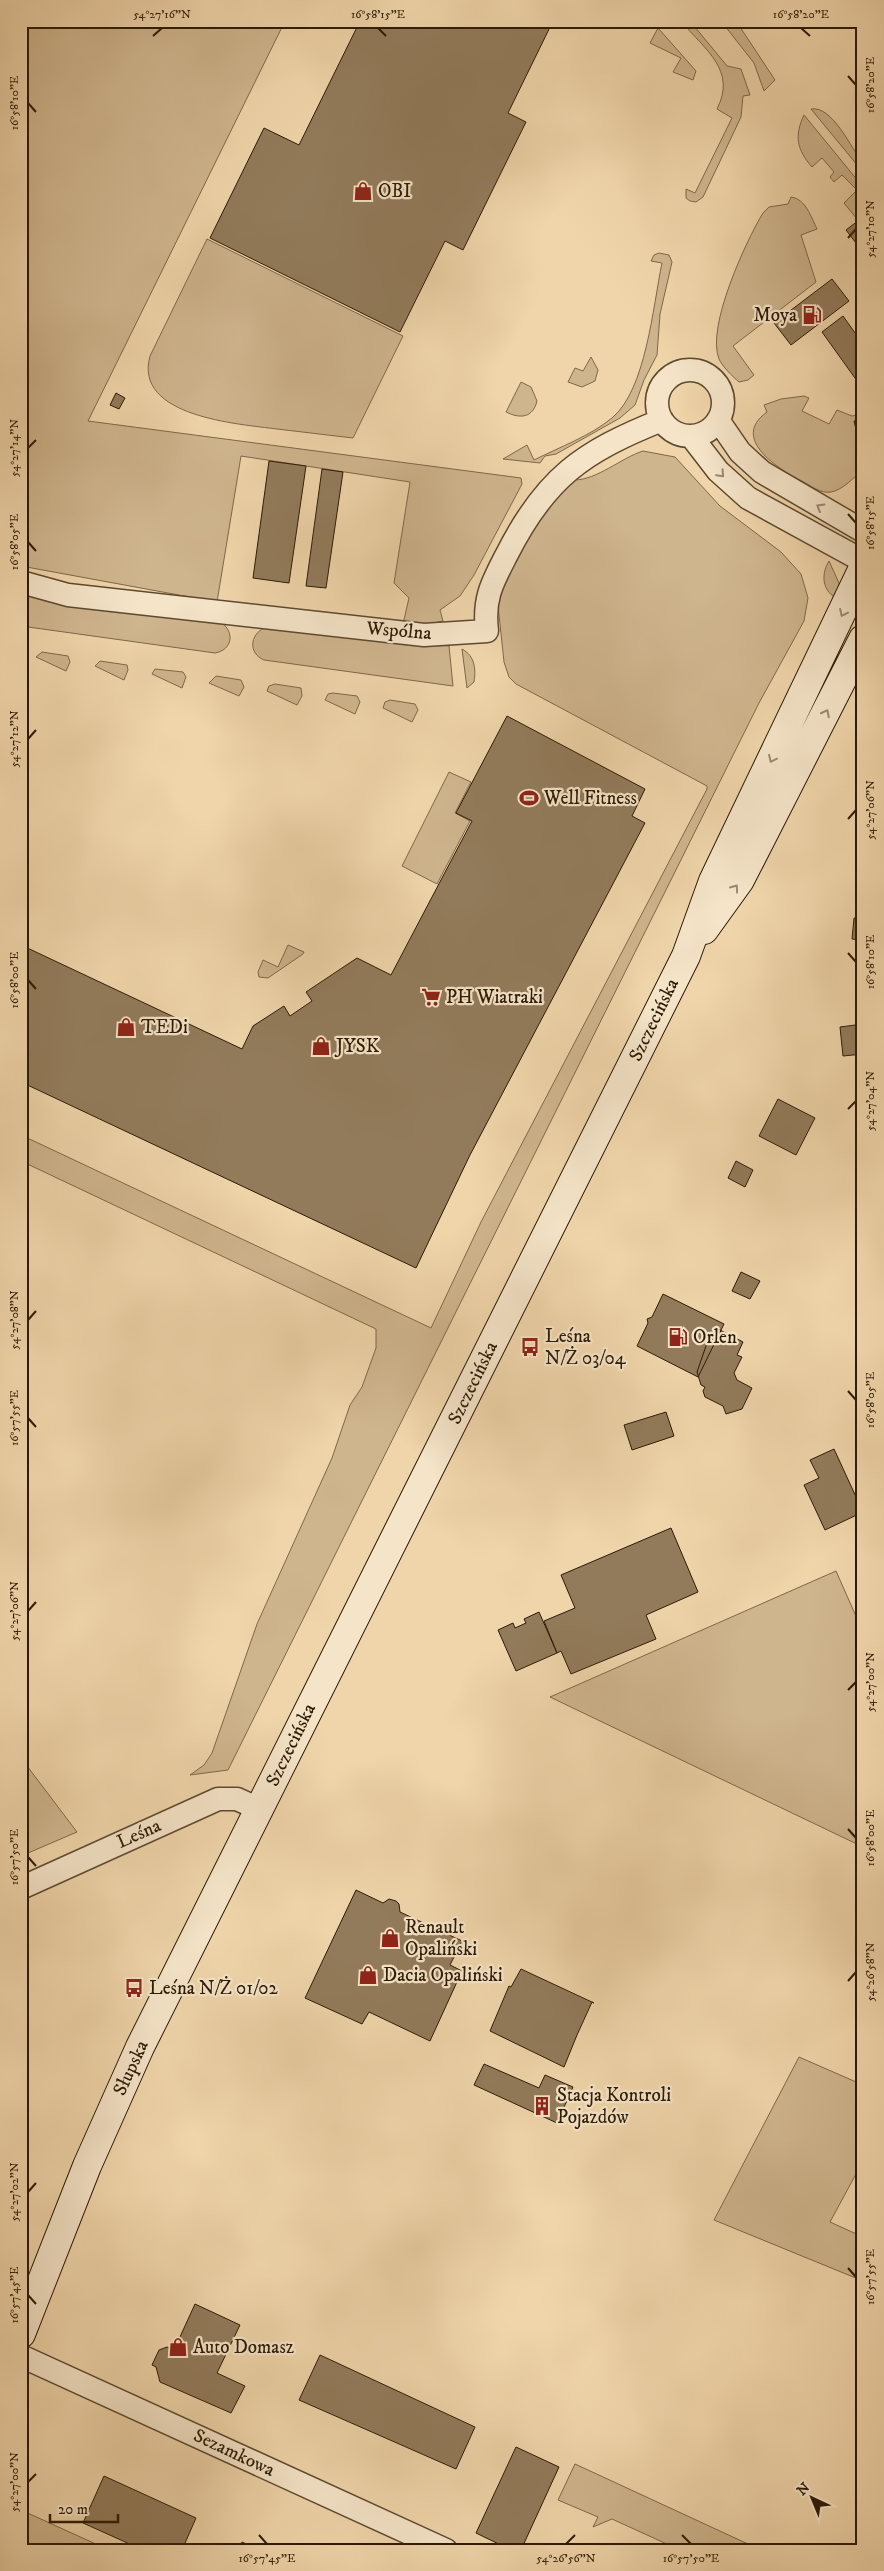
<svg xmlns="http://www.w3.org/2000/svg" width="884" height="2571" font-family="'IM FELL DW Pica',serif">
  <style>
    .green { fill: #cfb58e; stroke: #7e684a }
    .building { fill: #927b5b; stroke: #2c1a06 }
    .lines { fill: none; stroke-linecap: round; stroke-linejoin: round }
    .street-casing { stroke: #5d492f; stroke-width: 25 }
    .secondary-casing { stroke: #2c1a06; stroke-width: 30 }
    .street { stroke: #f5e4c8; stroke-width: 22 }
    .secondary { stroke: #f5e4c8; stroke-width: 28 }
    .oneway { stroke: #9b8971 }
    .ticks { fill: none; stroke: #2c1a06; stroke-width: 2 }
    .labels { text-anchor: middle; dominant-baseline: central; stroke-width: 4.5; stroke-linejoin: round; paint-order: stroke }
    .poi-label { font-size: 19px; fill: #2c1a06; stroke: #f5e4c8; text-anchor: start }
    .street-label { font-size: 19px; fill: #2c1a06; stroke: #f5e4c8 }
    .neatline { fill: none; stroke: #2c1a06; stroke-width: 2 }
    .ticks-label { font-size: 12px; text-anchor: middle; fill: #2c1a06 }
  </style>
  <rect width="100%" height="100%" fill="#f0d5aa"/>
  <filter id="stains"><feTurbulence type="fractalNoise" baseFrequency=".004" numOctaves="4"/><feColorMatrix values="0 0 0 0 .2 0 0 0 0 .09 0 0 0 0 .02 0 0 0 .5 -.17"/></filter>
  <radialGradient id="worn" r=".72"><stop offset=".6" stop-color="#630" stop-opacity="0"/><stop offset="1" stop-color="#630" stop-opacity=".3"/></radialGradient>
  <path class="green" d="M21,21h264l-197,400 433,57 1,6 -48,91 -14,21 -20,14 3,11 -18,4 -22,-1 6,-26 -15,-15 16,-101 -169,-26 -24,146 -196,-36z
    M681,21h9l37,45 14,3 9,26 -7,1 -2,21 -38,80 -7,5 -6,-1 -4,-3v-9l9,4 37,-75 -15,-9c20,-39 -12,-59 -36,-88z
    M721,21h15l39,59 -11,11 -10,-28z
    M658,28l38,43 -3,9 -20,-8 8,-14 -31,-15z
    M811,109c21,-4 41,40 52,55v8z
    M804,115l59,72v27l-6,5 -13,-16 13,-13 -15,-15 -8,7 -4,-5 4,-5 -12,-14 -10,9c-15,-17 -18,-31 -8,-52z
    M791,197c15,2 20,20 26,32l-16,6 15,47 -83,64 21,29 -6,5 -9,2c-6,-5 -17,-16 -20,-23 -13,-32 27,-118 44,-146l6,-6 19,-3z
    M207,239l196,97 -50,102c-25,-3 -51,-6 -76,-9 -38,-5 -144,-12 -127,-73z
    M659,253l10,2 3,7 -12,52 -3,41 -13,25 -9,25 -15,13 -64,36 -11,2 -5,7 -37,-4 24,-14 7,15c26,-13 56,-24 78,-42 34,-28 41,-112 50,-155l-11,-2 3,-6z
    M591,357l7,13 -3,11 -13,6 -14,-5 7,-14 8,3z
    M521,382l10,5 6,14c-4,17 -17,18 -31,11z
    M804,396l5,2 -7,13 27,13 8,-14 15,6 11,-2v56c-9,7 -20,20 -32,22 -10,2 -20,-6 -29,-11 -22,-11 -73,-42 -35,-69l-3,-7 17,-6z
    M643,451l32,6 45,49 61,46 20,22 7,24 -4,23 -45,82 -531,1067 -38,5 14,-10 8,-12 45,-129 75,-166 18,-53 12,-18 14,-39v-19l-355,-168v-26l410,193 50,-106 226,-433v-3l-191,-102 -7,-7 -5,-15 -6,-57 6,-22 39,-72 31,-31c23,0 47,-22 69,-29z
    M829,561l10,22 -1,16c-15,-7 -18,-23 -9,-38z
    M21,594l201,29c13,10 10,27 -7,30l-194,-27z
    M264,628l185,18 4,40 -189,-26c-16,-7 -14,-25 0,-32z
    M462,649c13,7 14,20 12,33l-7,6z
    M42,652l26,4 2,6 -4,9 -30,-14z
    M100,661l27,4 1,5 -4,10 -29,-14z
    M155,669l28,3 3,5 -4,11 -30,-14z
    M216,676l25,4 3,7 -5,9 -30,-13z
    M275,684l26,4 1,8 -5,9 -30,-14 2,-5z
    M333,693l24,3 3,6 -5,12 -30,-14 3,-6z
    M390,700l25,4 3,6 -6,12 -29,-14 2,-6z
    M449,772l22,10 -16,31 15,8 -33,63 -35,-18z
    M288,945l16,7 -1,2 -35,24 -9,-1 -1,-5 5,-12 15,7z
    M836,1571l27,61v215l-313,-150z
    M21,1758l56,74 -56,24z
    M799,2057l64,28v76l-33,61 33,15v44l-149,-61z
    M575,2464l186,86h-81l-68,-31 -19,8 5,-10 -40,-17z
    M21,2510l88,40h-88z"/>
  <path class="building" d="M360,21h193l-45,92 18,9 -63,128 -18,-9 -45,91 -190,-94 54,-110 35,17z
    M863,217v34h-1l-16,-21z
    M832,279l17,22 -58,44 -17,-22z
    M843,316l20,28v39l-3,2 -38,-53z
    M116,393l9,5 -6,11 -9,-4z
    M863,419v9l-7,1 -2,-8z
    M269,461l37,5 -17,117 -36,-5z
    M322,469l21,3 -17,116 -20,-2z
    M507,716l138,73 -13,27 13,7 -175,332 -54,113 -395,-186v-137l221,104 11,-23 31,-20 6,10 22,-15 -6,-9 51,-34 34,17 81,-154 -16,-8z
    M854,918l9,1v21l-11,-1z
    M863,1024v30l-20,2 -3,-29z
    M778,1099l37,19 -19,37 -37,-19z
    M736,1161l17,9 -8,17 -17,-9z
    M741,1272l19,9 -10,18 -18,-8z
    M663,1294l61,30 -26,53 -61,-31 11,-23 -1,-4 5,-2z
    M718,1329l25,13 -6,13 5,2 -8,16 3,7 15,8 -10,21 -16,5 -3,-8 -18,-9 -2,-6 2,-4 -4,-2 -4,-13 10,-29 4,-1z
    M666,1412l8,24 -42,14 -8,-25z
    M834,1449l29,63 -38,18 -21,-45 15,-7 -9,-18z
    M671,1528l27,64 -52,23 10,24 -85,35 -10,-23 -4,2 -13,-32 31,-13 -14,-33z
    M539,1612l18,41 -41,18 -18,-41 15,-7 2,5 11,-5 -2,-4z
    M356,1890l27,13 6,-4 7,2 3,3 1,8 62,29 -12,24 12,6 -32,70 -61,-29 -7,12 -57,-26z
    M521,1969l73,34 -2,-1 -15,33 -13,32 -74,-36 19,-45 2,1z
    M484,2064l55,24 6,-13 28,12 -16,36 -83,-38z
    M195,2304l45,21 -23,48 28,13 -14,27 -71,-31 -4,-15 -4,-2 7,-15 8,-3 7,3z
    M320,2355l155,72 -19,42 -157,-69z
    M516,2447l43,20 -38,83h-10l-35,-17z
    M104,2476l92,42 -14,32h-39l-60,-27z
    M242,2542l17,8h-21z"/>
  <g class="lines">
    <g class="street-casing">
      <path id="street" d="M657 403a33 33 0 1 1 66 0a33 33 0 1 1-66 0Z
        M718,420l22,32 22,20 101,59
        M691,436l27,35 30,27 115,63
        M21,582l47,13 356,40 63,-4c-4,-32 5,-48 19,-75 39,-78 76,-104 156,-136
        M21,1888l197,-89h19l22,10
        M21,2356l425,194"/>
    </g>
    <g class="secondary-casing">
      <path id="secondary" d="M704,930l36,-50 123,-241
        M21,2334l66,-168 53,-119 546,-1091 27,-75 150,-313"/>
    </g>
    <use href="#street" class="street"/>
    <use href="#secondary" class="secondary"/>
  </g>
  <defs><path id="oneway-chevron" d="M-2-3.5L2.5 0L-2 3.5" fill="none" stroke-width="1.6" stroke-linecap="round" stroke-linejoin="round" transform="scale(1.25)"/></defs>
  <g class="oneway">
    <use href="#oneway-chevron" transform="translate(721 474) rotate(47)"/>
    <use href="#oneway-chevron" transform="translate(820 507) rotate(-149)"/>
    <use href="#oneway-chevron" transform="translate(843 613) rotate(115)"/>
    <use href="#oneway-chevron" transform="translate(826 713) rotate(-63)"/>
    <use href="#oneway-chevron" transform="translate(772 759) rotate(116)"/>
    <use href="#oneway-chevron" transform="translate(735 888) rotate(-54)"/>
  </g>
  <path class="ticks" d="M378,28l8,8M801,28l9,8M153,36l9,-8M848,76l8,9M28,103l8,9M848,238l8,-9M28,448l8,-8M848,514l8,9M28,542l8,9M28,739l8,-9M848,819l8,-9M848,953l8,9M28,980l8,9M848,1109l8,-8M28,1320l8,-9M848,1391l8,9M28,1418l8,9M28,1611l8,-9M848,1690l8,-8M848,1829l8,9M28,1857l8,9M848,1981l8,-9M28,2192l8,-9M848,2268l8,9M28,2295l8,9M28,2482l8,-8M259,2535l8,9M682,2535l9,9M566,2544l9,-9"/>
  <defs>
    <g id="shop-bare" transform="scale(1.5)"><path d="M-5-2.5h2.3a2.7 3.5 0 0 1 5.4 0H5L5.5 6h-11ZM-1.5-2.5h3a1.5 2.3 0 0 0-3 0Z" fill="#8f2418" stroke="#f5e4c8" stroke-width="2.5" paint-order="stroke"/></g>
    <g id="fuel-bare" transform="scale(1.5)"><path d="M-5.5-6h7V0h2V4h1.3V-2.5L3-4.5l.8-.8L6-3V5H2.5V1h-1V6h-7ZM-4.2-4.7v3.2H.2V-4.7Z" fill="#8f2418" stroke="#f5e4c8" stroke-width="2.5" paint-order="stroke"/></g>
    <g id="stadium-bare" transform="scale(1.5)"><path d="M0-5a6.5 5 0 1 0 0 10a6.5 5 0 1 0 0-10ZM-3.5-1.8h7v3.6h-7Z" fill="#8f2418" stroke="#f5e4c8" stroke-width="2.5" paint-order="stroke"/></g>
    <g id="supermarket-bare" transform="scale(1.5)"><path d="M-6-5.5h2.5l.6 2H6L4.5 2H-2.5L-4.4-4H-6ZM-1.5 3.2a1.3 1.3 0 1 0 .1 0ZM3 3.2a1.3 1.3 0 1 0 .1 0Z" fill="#8f2418" stroke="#f5e4c8" stroke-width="2.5" paint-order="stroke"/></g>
    <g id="bus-bare" transform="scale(1.5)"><path d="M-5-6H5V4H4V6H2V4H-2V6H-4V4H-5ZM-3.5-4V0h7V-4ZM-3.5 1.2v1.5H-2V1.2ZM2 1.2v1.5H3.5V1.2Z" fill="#8f2418" stroke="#f5e4c8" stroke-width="2.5" paint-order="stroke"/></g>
    <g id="building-bare" transform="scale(1.5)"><path d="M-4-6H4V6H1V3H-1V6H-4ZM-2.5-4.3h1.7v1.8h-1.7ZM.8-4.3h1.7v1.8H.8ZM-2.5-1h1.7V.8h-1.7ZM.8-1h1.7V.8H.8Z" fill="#8f2418" stroke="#f5e4c8" stroke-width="2.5" paint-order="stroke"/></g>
  </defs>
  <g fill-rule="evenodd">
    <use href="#shop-bare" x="363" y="191"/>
    <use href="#fuel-bare" x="812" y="315"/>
    <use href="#stadium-bare" x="529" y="798"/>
    <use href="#supermarket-bare" x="431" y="997"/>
    <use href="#shop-bare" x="126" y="1027"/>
    <use href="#shop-bare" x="321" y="1046"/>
    <use href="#fuel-bare" x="678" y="1337"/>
    <use href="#bus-bare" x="530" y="1347"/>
    <use href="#shop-bare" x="390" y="1938"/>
    <use href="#shop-bare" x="368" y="1975"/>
    <use href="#bus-bare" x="134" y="1988"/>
    <use href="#building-bare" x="542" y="2106"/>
    <use href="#shop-bare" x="178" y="2347"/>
  </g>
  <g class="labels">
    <g class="poi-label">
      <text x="378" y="191">OBI</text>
      <text x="797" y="315" text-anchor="end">Moya</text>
      <text x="544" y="798">Well Fitness</text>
      <text x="446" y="997">PH Wiatraki</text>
      <text x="141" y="1027">TEDi</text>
      <text x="336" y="1046">JYSK</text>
      <text x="545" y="1336">Leśna<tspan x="545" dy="22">N/Ż 03/04</tspan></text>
      <text x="693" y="1337">Orlen</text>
      <text x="405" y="1927">Renault<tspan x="405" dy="22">Opaliński</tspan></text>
      <text x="383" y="1975">Dacia Opaliński</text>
      <text x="149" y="1988">Leśna N/Ż 01/02</text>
      <text x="557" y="2095">Stacja Kontroli<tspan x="557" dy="22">Pojazdów</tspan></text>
      <text x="193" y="2347">Auto Domasz</text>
    </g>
    <g class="street-label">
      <text transform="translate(399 631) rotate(5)">Wspólna</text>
      <text transform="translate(654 1020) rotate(-64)">Szczecińska</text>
      <text transform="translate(473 1383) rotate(-64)">Szczecińska</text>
      <text transform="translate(291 1745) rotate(-64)">Szczecińska</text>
      <text transform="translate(139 1834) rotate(-24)">Leśna</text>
      <text transform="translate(131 2068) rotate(-65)">Słupska</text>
      <text transform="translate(234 2453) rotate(25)">Sezamkowa</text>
    </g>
  </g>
  <rect width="884" height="2571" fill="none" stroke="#f0d5aa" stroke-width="55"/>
  <g transform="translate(812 2498) rotate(316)" stroke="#f5e4c8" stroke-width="4" paint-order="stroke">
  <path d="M0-4L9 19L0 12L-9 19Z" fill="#2c1a06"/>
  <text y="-8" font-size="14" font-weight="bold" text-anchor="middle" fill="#2c1a06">N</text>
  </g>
  <path d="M50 2514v8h68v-8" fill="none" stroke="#2c1a06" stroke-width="2.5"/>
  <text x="58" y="2514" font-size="15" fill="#2c1a06" stroke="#f5e4c8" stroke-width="4" paint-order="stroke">20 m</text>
  <rect x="28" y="28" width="828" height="2516" class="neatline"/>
  <g class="ticks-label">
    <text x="162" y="18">54°27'16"N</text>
    <text x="378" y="18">16°58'15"E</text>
    <text x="801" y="18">16°58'20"E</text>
    <text transform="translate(870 85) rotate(-90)" y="4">16°58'20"E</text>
    <text transform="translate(14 103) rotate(-90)" y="4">16°58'10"E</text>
    <text transform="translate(870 229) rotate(-90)" y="4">54°27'10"N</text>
    <text transform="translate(14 448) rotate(-90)" y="4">54°27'14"N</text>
    <text transform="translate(870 523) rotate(-90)" y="4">16°58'15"E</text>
    <text transform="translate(14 542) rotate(-90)" y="4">16°58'05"E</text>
    <text transform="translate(14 739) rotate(-90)" y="4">54°27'12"N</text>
    <text transform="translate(870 810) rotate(-90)" y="4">54°27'06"N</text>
    <text transform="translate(870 962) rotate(-90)" y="4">16°58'10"E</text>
    <text transform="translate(14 980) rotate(-90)" y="4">16°58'00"E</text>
    <text transform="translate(870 1101) rotate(-90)" y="4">54°27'04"N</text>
    <text transform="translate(14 1320) rotate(-90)" y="4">54°27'08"N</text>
    <text transform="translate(870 1400) rotate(-90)" y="4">16°58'05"E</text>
    <text transform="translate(14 1418) rotate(-90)" y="4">16°57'55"E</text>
    <text transform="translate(14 1611) rotate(-90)" y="4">54°27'06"N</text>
    <text transform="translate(870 1682) rotate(-90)" y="4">54°27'00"N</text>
    <text transform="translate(870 1838) rotate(-90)" y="4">16°58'00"E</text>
    <text transform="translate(14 1857) rotate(-90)" y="4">16°57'50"E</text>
    <text transform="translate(870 1972) rotate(-90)" y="4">54°26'58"N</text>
    <text transform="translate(14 2192) rotate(-90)" y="4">54°27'02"N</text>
    <text transform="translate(870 2277) rotate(-90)" y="4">16°57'55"E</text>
    <text transform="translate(14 2295) rotate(-90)" y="4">16°57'45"E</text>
    <text transform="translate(14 2482) rotate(-90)" y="4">54°27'00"N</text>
    <text x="267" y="2562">16°57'45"E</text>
    <text x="566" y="2562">54°26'56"N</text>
    <text x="691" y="2562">16°57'50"E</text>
  </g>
  <rect width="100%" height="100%" filter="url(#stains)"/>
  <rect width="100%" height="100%" fill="url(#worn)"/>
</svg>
